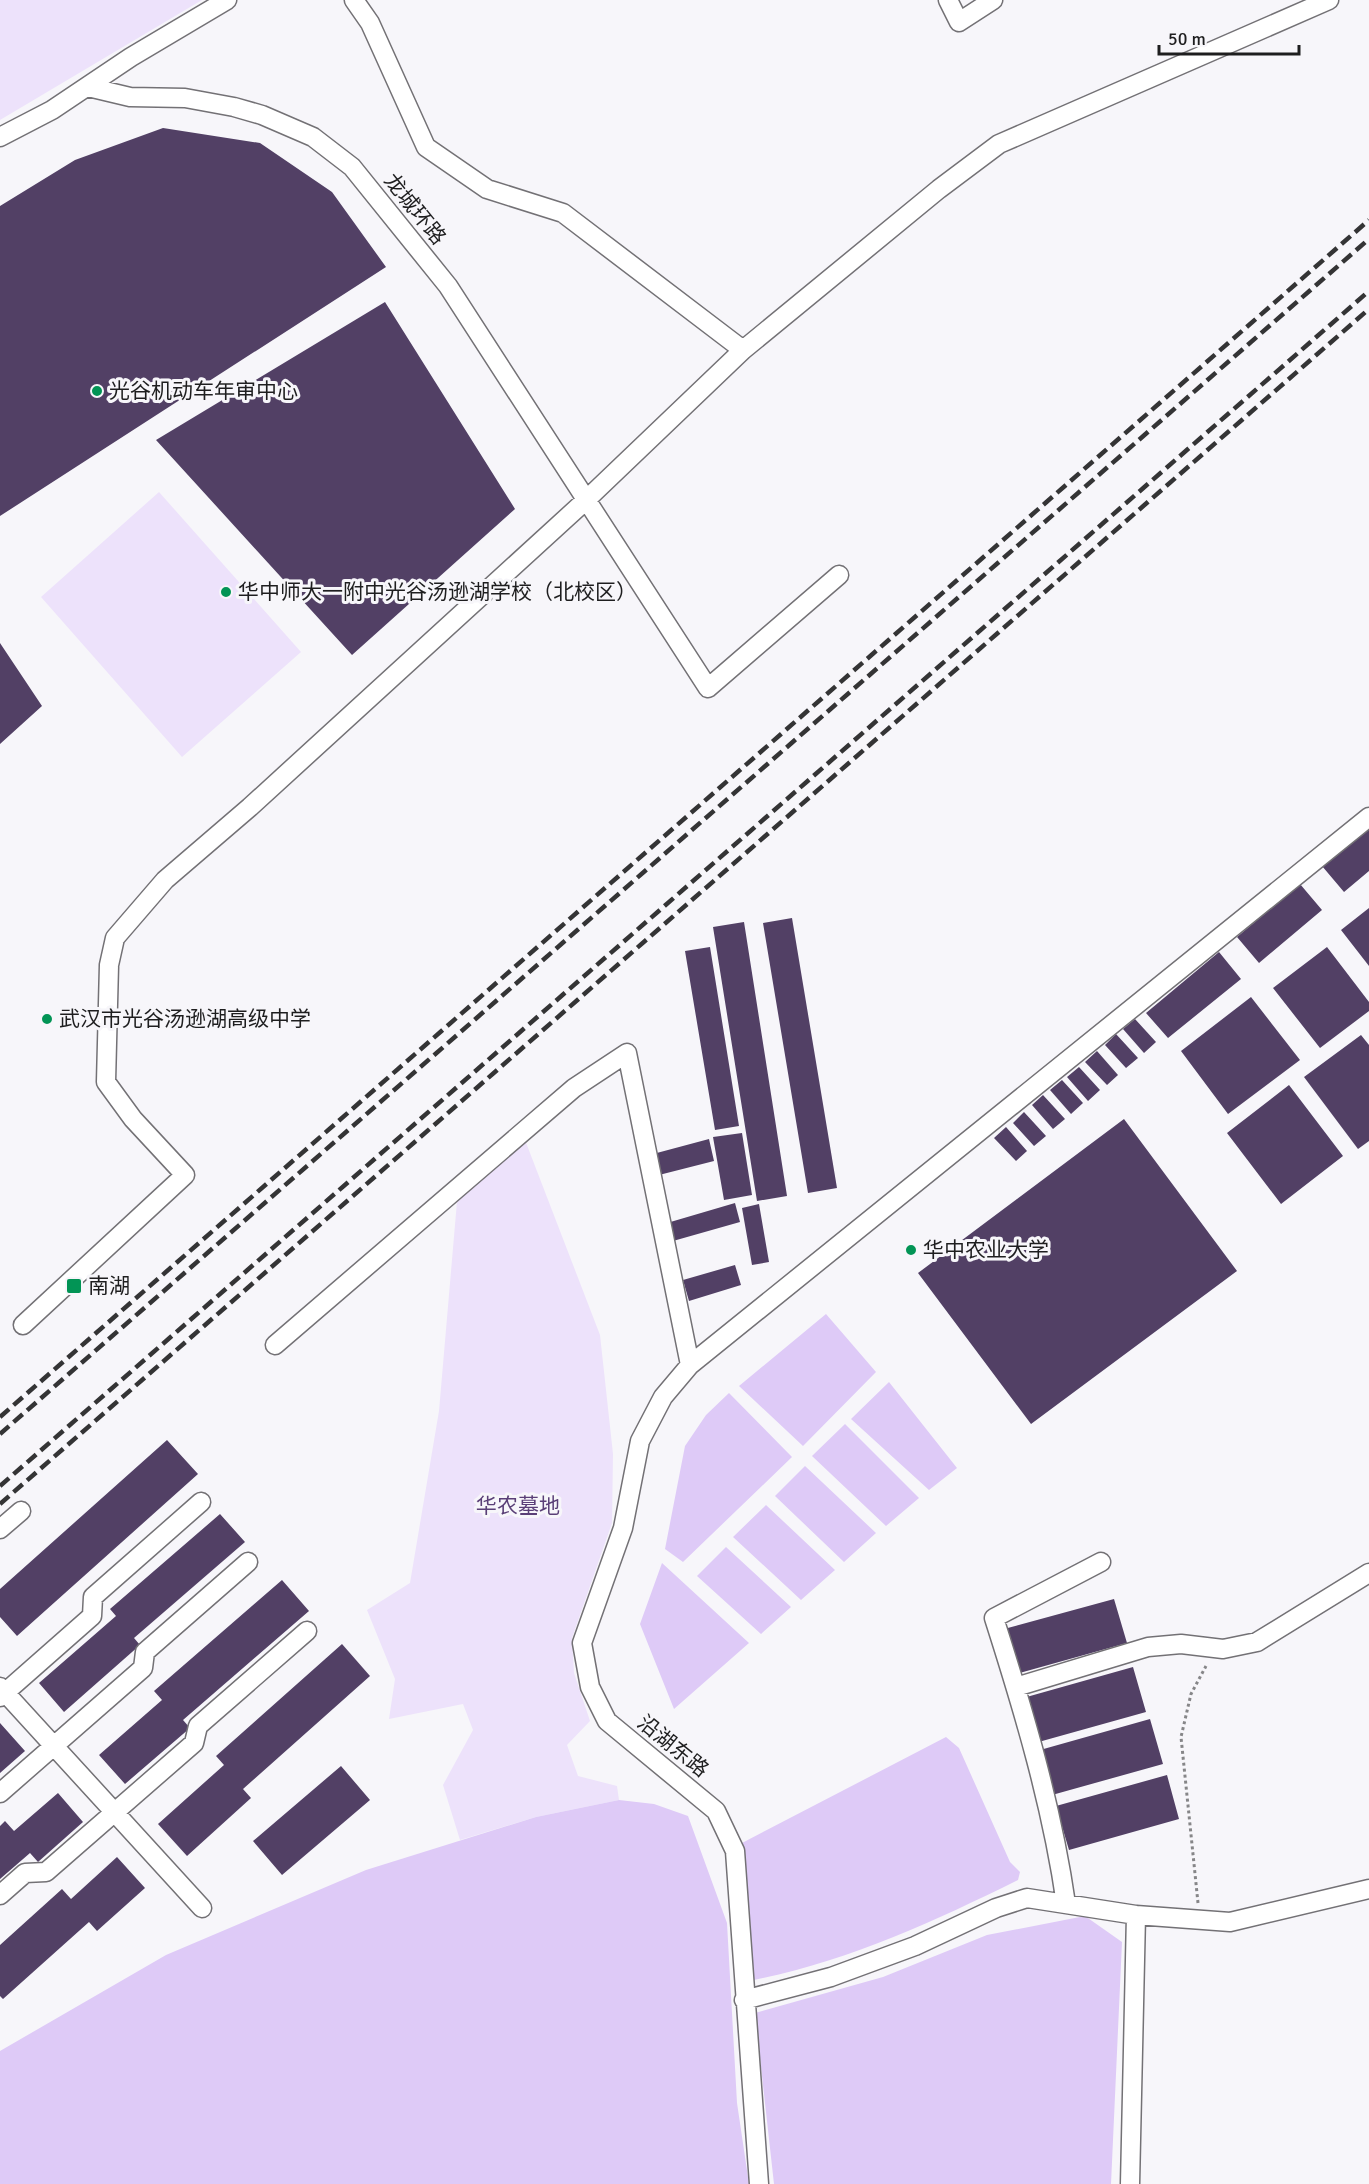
<svg xmlns="http://www.w3.org/2000/svg" width="1369" height="2184" font-family="Signika,'Noto Sans SC',sans-serif">
  <style>
    .green { fill: #ede2fb }
    .water { fill: #decaf7 }
    .building { fill: #524065 }
    .lines { fill: none; stroke-linecap: round; stroke-linejoin: round }
    .minor-casing { stroke: #737175; stroke-width: 21 }
    .path { stroke: #868688; stroke-width: 3; stroke-dasharray: 3 3; stroke-linecap: butt }
    .minor { stroke: #fff; stroke-width: 18 }
    .rail { stroke: #343435; stroke-width: 4.5; stroke-dasharray: 12 6; stroke-linecap: butt }
    .poi-dot { fill: #029455; stroke: #f7f6fa; stroke-width: 2 }
    .labels { text-anchor: middle; dominant-baseline: central; stroke-width: 6; stroke-linejoin: round; paint-order: stroke }
    .street-label { font-size: 21px; fill: #1e1e1f; stroke: #f7f6fa }
    .poi-label { font-size: 21px; fill: #1e1e1f; stroke: #f7f6fa; text-anchor: start }
    .park-label { font-size: 21px; fill: #5a3f77; stroke: #f7f6fa }
  </style>
  <rect width="100%" height="100%" fill="#f7f6fa"/>
  <path class="green" d="M0,0h202l-202,120z
    M159,492l142,160 -119,105 -141,-160z
    M520,1127l80,208 13,119 -1,69 -40,115 2,35 16,48 -23,24 11,31 39,10 2,14 -83,17 -76,23 -17,-55 30,-55 -10,-26 -74,15 6,-40 -28,-69 43,-27 29,-172 19,-221z"/>
  <path class="water" d="M826,1314l50,58 -73,74 -64,-60z
    M889,1382l68,86 -28,22 -78,-71z
    M729,1393l63,64 -109,105 -18,-13 20,-103 21,-31z
    M845,1424l74,74 -33,28 -74,-70z
    M805,1466l71,67 -32,29 -69,-66z
    M766,1505l69,65 -34,30 -68,-63z
    M726,1547l65,60 -30,27 -64,-58z
    M662,1563l87,80 -75,66 -34,-85z
    M946,1737l13,11 51,114 10,10 -2,8c-87,43 -174,83 -270,101l-6,-138z
    M619,1800l35,4 34,12 39,107 10,180 12,81h-749v-133l166,-96 200,-85 170,-53z
    M1085,1916l37,26 -11,242h-337l-19,-171 128,-36 104,-42z"/>
  <path class="building" d="M163,128l97,15 72,49 54,75 -386,249v-310l75,-46z
    M385,302l130,207 -163,146 -196,-215z
    M0,643l42,63 -42,38z
    M1369,827v44l-25,21 -22,-26z
    M1300,884l22,26 -63,53 -22,-26z
    M1369,908v58l-28,-36z
    M792,918l45,270 -29,5 -45,-270z
    M744,922l43,274 -30,5 -44,-274z
    M710,947l29,179 -24,4 -30,-179z
    M1327,947l42,55v9l-49,37 -47,-60z
    M1219,952l22,27 -73,59 -22,-25z
    M1251,997l49,63 -72,54 -47,-63z
    M1135,1019l21,23 -12,11 -21,-24z
    M1116,1034l22,24 -12,10 -21,-23z
    M1361,1035l8,10v96l-11,8 -54,-72z
    M1097,1051l21,24 -11,10 -22,-23z
    M1079,1067l21,23 -12,11 -21,-24z
    M1062,1080l21,23 -12,11 -21,-24z
    M1289,1085l54,71 -62,48 -54,-71z
    M1043,1095l22,24 -12,10 -21,-24z
    M1024,1112l22,24 -12,10 -21,-23z
    M1124,1119l113,152 -206,153 -113,-151z
    M1006,1127l21,24 -11,10 -22,-23z
    M742,1133l10,62 -28,5 -11,-63z
    M709,1139l5,22 -55,14 -6,-21z
    M735,1203l5,19 -67,19 -6,-18z
    M759,1204l10,58 -17,3 -10,-57z
    M735,1265l6,20 -52,16 -6,-21z
    M167,1440l31,34 -181,162 -17,-19v-28z
    M220,1514l25,28 -111,96 6,7 -76,67 -25,-29 77,-67 -6,-7z
    M282,1580l27,31 -126,109 7,8 -65,56 -26,-29 63,-55 -8,-9z
    M1114,1599l13,44 -111,31 -12,-45z
    M342,1644l28,32 -127,113 8,9 -64,58 -29,-32 66,-59 -8,-9z
    M1133,1667l13,45 -111,31 -12,-45z
    M1150,1719l13,45 -111,31 -12,-45z
    M0,1723l25,28 -25,22z
    M341,1766l29,34 -88,75 -29,-34z
    M1167,1775l12,44 -110,31 -13,-44z
    M58,1793l25,29 -45,40 -8,-9 -30,26v-53l5,-5 9,10z
    M117,1857l28,31 -48,43 -8,-9 -86,77 -3,-3v-51l62,-56 9,10z"/>
  <g class="lines">
    <g class="minor-casing">
      <path id="minor" d="M354,0l16,23 56,124 61,42 76,24 180,137 196,-161 60,-45 330,-144
        M948,0l11,22 34,-22
        M88,87l42,10 55,1 49,9 28,8 51,22 39,30 96,119 260,402 131,-113
        M0,137l52,-27 79,-53 96,-57
        M23,1325l162,-150 -52,-56 -27,-37 3,-117 6,-27 50,-58 85,-73 335,-306 158,-151
        M275,1345l299,-257 53,-35 63,312
        M0,1529l21,-18
        M0,1687l202,221
        M1016,1687l132,-40 33,-3 42,5 34,-7 112,-69
        M0,1697l92,-81 1,-19 108,-95
        M0,1793l143,-125 2,-16 103,-90
        M0,1895l25,-22 21,-1 148,-129 4,-17 109,-95
        M1066,1904c-14,-98 -42,-192 -72,-286l107,-56
        M744,2000l87,-23 84,-31 81,-38 31,-10 109,17 94,7 139,-33
        M759,2184l-24,-333 -19,-40 -109,-90 -17,-34 -8,-44 41,-115 17,-87 23,-44 27,-32 679,-548
        M1130,2184l6,-269"/>
    </g>
    <path class="path" d="M1198,1903l-17,-166 10,-43 15,-28"/>
    <use href="#minor" class="minor"/>
    <path class="rail" d="M0,1417l1369,-1197
      M0,1434l1369,-1195
      M0,1486l1369,-1195
      M0,1504l1369,-1195"/>
  </g>
  <g class="poi-dot">
    <circle cx="97" cy="391" r="6"/>
    <circle cx="226" cy="592" r="6"/>
    <circle cx="47" cy="1019" r="6"/>
    <circle cx="911" cy="1250" r="6"/>
    <rect x="66" y="1278" width="16" height="16" rx="3"/>
  </g>
  <g class="labels">
    <g class="street-label">
      <text transform="translate(415 209) rotate(51)">龙城环路</text>
      <text transform="translate(673 1746) rotate(39)">沿湖东路</text>
    </g>
    <g class="poi-label">
      <text x="109" y="391">光谷机动车年审中心</text>
      <text x="238" y="592">华中师大一附中光谷汤逊湖学校（北校区）</text>
      <text x="59" y="1019">武汉市光谷汤逊湖高级中学</text>
      <text x="923" y="1250">华中农业大学</text>
      <text x="88" y="1286">南湖</text>
    </g>
    <g class="park-label">
      <text x="518" y="1506">华农墓地</text>
    </g>
  </g>
  <path d="M1159 45v9h140v-9" fill="none" stroke="#1e1e1f" stroke-width="3"/>
  <text x="1168" y="45" font-size="18" fill="#1e1e1f" stroke="#f7f6fa" stroke-width="4.5" paint-order="stroke">50 m</text>
</svg>
